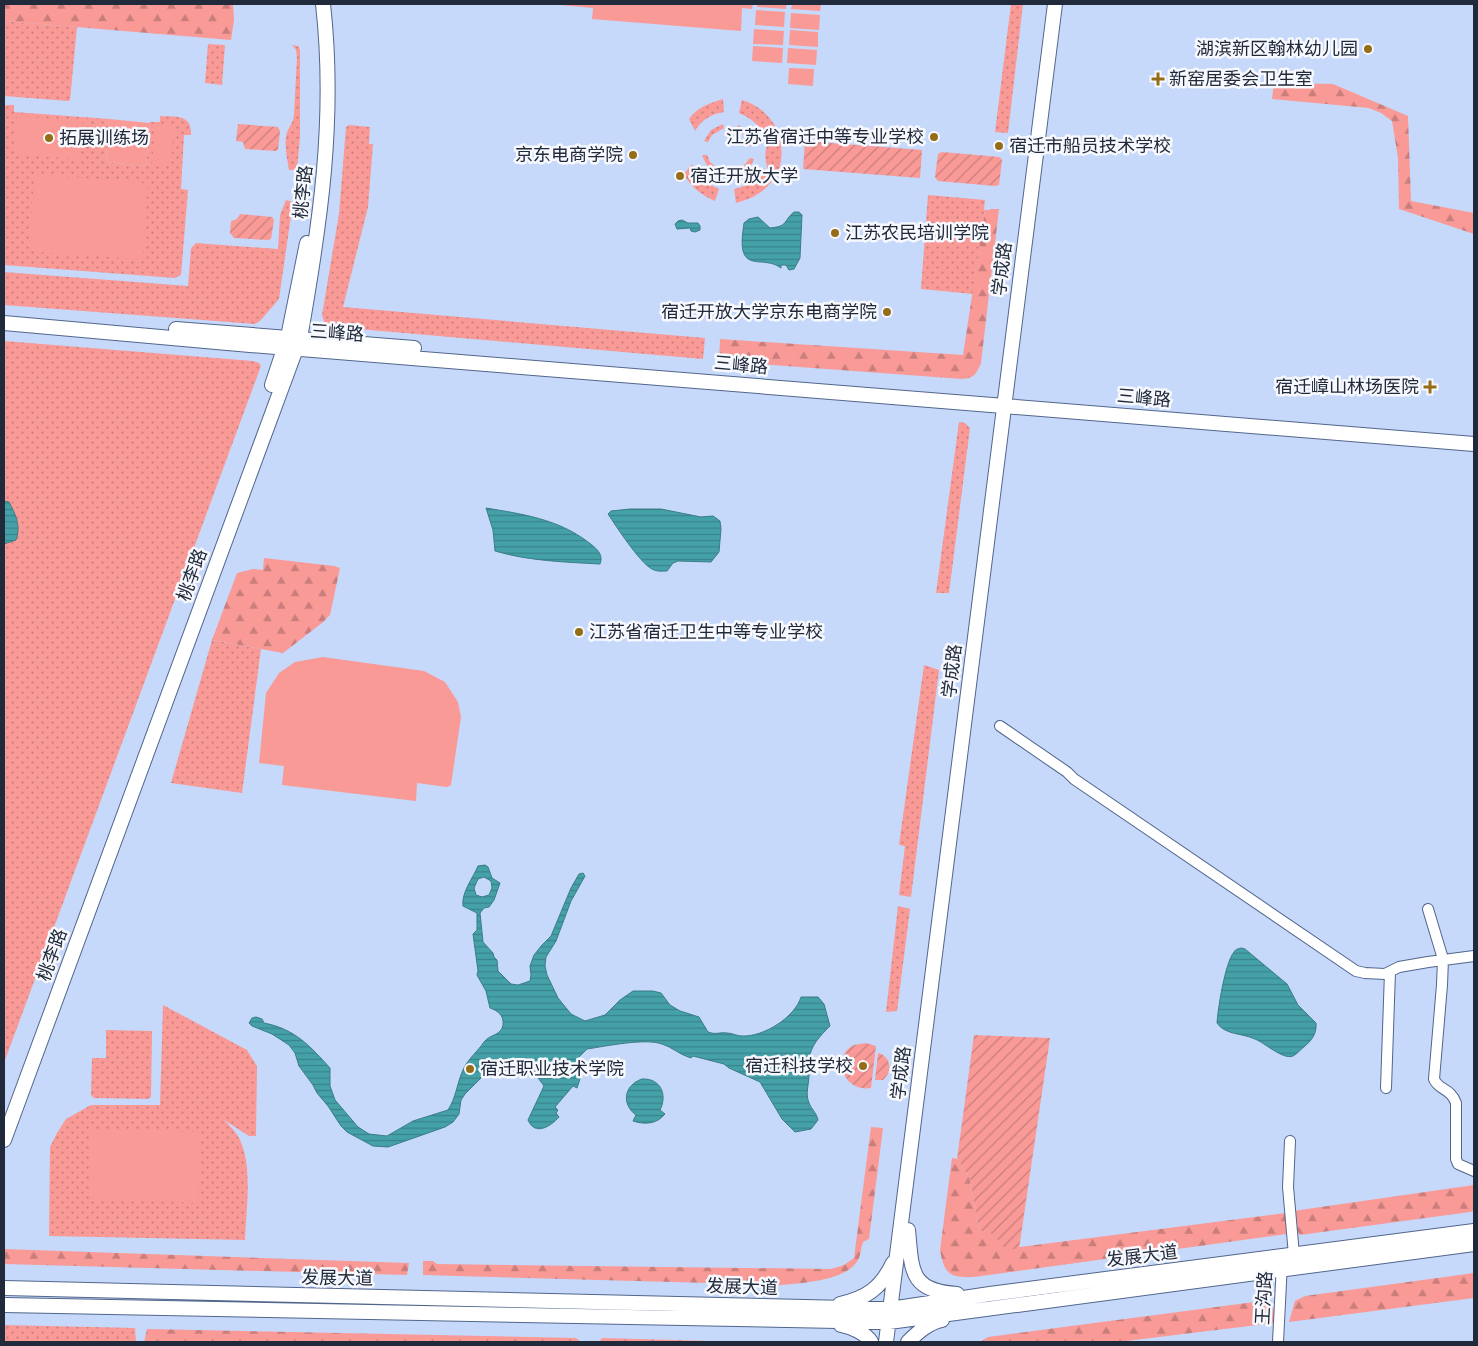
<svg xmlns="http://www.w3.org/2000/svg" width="1478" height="1346" font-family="'Fira Sans','Noto Sans SC',sans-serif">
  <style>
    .grass { fill: url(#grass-dots) }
    .forest { fill: url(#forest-firs) }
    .garden { fill: url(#garden-furrows) }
    .pitch { fill: #f99a97 }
    .water { fill: url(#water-rules); stroke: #3a7d87; fill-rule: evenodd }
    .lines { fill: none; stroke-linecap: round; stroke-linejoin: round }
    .minor-casing { stroke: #51668b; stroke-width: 12 }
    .major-casing { stroke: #51668b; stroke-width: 16 }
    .minor { stroke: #fff; stroke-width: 10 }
    .major { stroke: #fff; stroke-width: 14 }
    .poi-dot { fill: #946d16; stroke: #f7f9fe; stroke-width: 2 }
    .labels { text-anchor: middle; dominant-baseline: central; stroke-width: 5; stroke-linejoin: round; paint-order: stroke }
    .poi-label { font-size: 18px; fill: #212a3a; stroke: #f7f9fe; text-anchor: start }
    .street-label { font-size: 18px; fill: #212a3a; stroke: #f7f9fe }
  </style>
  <defs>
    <pattern id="grass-dots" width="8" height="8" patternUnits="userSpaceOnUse" patternTransform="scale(1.25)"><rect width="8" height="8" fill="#f99a97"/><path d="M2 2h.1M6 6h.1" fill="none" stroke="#c97e7c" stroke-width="1.8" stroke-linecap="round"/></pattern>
    <pattern id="forest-firs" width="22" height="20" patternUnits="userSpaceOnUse" patternTransform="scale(1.25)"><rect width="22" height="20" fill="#f99a97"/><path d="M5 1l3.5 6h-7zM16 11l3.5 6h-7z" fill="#c97e7c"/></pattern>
    <pattern id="garden-furrows" width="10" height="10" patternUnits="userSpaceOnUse" patternTransform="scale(1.25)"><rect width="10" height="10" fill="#f99a97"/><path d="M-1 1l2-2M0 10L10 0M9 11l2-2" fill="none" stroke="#c97e7c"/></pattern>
    <pattern id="water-rules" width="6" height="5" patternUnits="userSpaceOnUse" patternTransform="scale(1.25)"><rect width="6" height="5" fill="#45a1a8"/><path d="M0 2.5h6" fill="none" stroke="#39838a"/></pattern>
  </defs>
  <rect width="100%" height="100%" fill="#c6d9fb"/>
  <path class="grass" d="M1011,4h12l-15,129 -13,-1z
    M4,21l73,6 -7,73 -2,1 -64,-5z
    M208,44l17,1 -3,40 -17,-2z
    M292,45l6,1 2,4v87l-3,33h-8c-2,-12 -6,-29 -1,-40 3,-6 5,-8 6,-15l3,-58 -1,-7z
    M723,99l1,13c-13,2 -23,8 -29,19l-6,-12c8,-12 21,-16 34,-20z
    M742,100c16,5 25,13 34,27l-10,12c-6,-13 -13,-20 -27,-26z
    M8,105h6v7l95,7 -3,43 40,4 4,-44h10v-6c16,1 32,-2 31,19h-7l-3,54 7,1 -7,85 -6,3 -171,-13v-159z
    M723,124l1,4 -12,7 -4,7 -4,-1 7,-11z
    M349,125l21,2 -1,17h4l-5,63 -25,100 362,31 -2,21 -368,-32 -10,-3 -3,-9 17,-101 7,-87z
    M738,125c10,5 14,11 17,21h-5l-4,-10 -9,-6z
    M778,129c4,17 7,36 -5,50 -11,-18 -11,-34 5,-50z
    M702,155h5l3,7 11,9 -1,5c-10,-5 -14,-11 -18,-21z
    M750,158l4,1c-4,10 -10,14 -19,18l-1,-5 7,-3z
    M692,164c7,12 14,19 27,25l-4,12c-13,-6 -24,-13 -31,-27z
    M764,168l8,13c-10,13 -21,18 -36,22l-2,-14c14,-3 21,-9 30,-21z
    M928,195l57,5 -1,9 1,1 -12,84 -52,-5z
    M286,200l7,2 -14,97 -19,22 -5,3 -251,-19v-33l184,14 3,-38 5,-5 82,6 2,-34z
    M4,341l249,20 6,2 2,3 -257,697z
    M959,422l6,1 5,5 -21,165h-13z
    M212,640l49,9 -19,144 -71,-10z
    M924,665l15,5 -28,227 -12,-2 6,-49 -6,-1z
    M898,906l12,3 -13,102 -11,1z
    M163,1005l84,45 10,16 -1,70h-7l-25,-16c7,7 15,15 18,25 10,27 4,66 3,95l-196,-4 1,-89 7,-14 9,-14 25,-14h69z
    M106,1030l46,1 -1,66 -3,2 -54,-1 -3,-3 1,-37h14z
    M4,1325l131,3 1,14h-132z"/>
  <path class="forest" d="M4,4h229l1,16 -3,20 -227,-19z
    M1274,83l59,1 75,32 3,85 63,12v21l-75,-25 -1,-51 -6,-37 -11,-8 -12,-5 -97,-9z
    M990,209h9l-18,154c-5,12 -7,15 -19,16l-243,-18 1,-22 243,16 22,-145h5z
    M264,558l70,8 6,2 -10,47 -8,8 -39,30 -71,-13 25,-67 16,-4 10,1z
    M871,1127l12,1 -14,111 -6,3c-2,5 -2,11 -4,16 -10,23 -57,25 -79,27l-357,-10v-14h10l4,3 394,5 13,-4 10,-7z
    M952,1158l5,1 12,18 10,53 14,3 12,16 281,-36 1,21 -313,43c-23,1 -30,-2 -34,-27z
    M1474,1185v26l-4,1 -170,23 -5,-8 -2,-16z
    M4,1249l405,14 -2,12 -403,-11z
    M1474,1273v25l-185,24 6,-21 10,-5z
    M1262,1301c11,2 15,11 13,22l-157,19h-138l8,-5z
    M147,1329l429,9 5,4h-437z
    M602,1338l146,4h-149z"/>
  <path class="garden" d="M238,124l40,3 2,4 -2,19 -3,1 -30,-2 -2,-7 -7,-1z
    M805,141l117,9 -2,28 -117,-9z
    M942,152l58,5 2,3 -3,25 -4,1 -57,-5 -3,-4 3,-23z
    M240,214l32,3 2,3 -3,19 -3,1 -34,-2 -4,-5 1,-12 6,-2z
    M974,1035l76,3 -31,211h-14l-12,-15 -14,-4 -10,-53 -12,-18z
    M866,1043l10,3 -5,42c-29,5 -39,-33 -17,-43 4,-1 8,-1 12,-2z
    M878,1053c13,3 15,19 5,27h-8z"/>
  <path class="pitch" d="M560,4h193l-1,5 -10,-1 -1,23 -149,-12 1,-11 -33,-3z
    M757,4h29v5l-29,-2z
    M792,4h29l-1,7 -29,-2z
    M756,10l29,2 -1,15 -29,-2z
    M791,13l29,2 -1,15 -29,-2z
    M754,29l30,2 -1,14 -30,-1z
    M790,30l28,2v15l-29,-2z
    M753,46l30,2 -1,15 -30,-2z
    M788,48l29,2 -1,15 -29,-2z
    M789,68l25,1 -1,17 -25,-2z
    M17,116l66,5 -3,38 -66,-5z
    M109,119l41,4 -4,43 -40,-4z
    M155,125l19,2 -3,38 -19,-1z
    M43,175l97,7 8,3 -5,72 -8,2 -97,-7 -9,-4 5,-71z
    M323,657l101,14 21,11 13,20 3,15 -10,68 -4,2 -30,-4 -1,18 -134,-16 2,-19 -25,-3 7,-70 13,-20 16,-11z
    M90,1129l110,3 -2,71 -109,-4z"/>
  <path class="water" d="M794,212h5l3,3 -2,43 -6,11 -5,1 -3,-5h-5v3c-7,-5 -12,-5 -19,-6 -5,0 -12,-1 -15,-4 -8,-7 -4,-26 -3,-35l5,-4 9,-2 12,11c19,-2 12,-6 24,-16z
    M682,220l6,3h10l2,3v4l-5,2 -4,-1 -1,-3 -13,1 -2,-5 3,-3z
    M4,501l5,1c7,13 12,24 7,38l-12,4z
    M486,508c36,6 72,11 102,34 8,6 16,12 12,22 -36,-2 -71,-3 -105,-13l-2,-21z
    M630,509h31l40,8 12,-1 7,5 1,8 -2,23 -8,10 -33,-1 -5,2 -6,8c-5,0 -10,1 -15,-2 -12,-6 -36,-43 -44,-55l3,-3z
    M485,865l3,2 4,11 8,5 -6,17 -5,7 -5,1 -4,5 3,29 10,11 1,4 3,3 1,11 13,13 7,1 12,-4 1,-6 -1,-9 4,-11 8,-10 9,-9 20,-48 8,-14 4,-1 2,3 -14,25 -15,40 -10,16 -1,9 2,9 11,23 13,16 14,7 20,-6 15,-15 13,-9h20l8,2 9,12 10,6 19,6 9,15c8,3 11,0 19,1 5,0 10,3 15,3 22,1 53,-19 59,-39h17l6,7 6,22c-10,10 -19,19 -21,33 -1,6 1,11 0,16 0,10 -4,18 0,28 2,6 8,10 9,17l-7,9 -16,3 -13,-13 -22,-37 -31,-14 -5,-4 -31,-8 -2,2c-11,-3 -19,-11 -29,-14 -17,-6 -55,2 -75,5l-10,10 3,20 -3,9 -4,-2 -18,21 3,3 -2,3 3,4c-9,10 -24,19 -31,3l16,-34 -14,-19 -39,5 -7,3 -19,19 -4,6 -2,14 -6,8 -8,5 -57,20 -15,-1 -26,-14 -6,-6 -13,-20 -11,-13 -4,-8 -14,-19 -4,-13 -6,-8 -17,-11 -20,-8 -3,-3 3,-5 4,-1 6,2 2,4c31,6 46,23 66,45v18l5,14 23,27 11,7 18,2 26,-15 35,-11c8,-12 9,-27 15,-40 4,-10 15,-19 21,-28 6,-8 17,-6 19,-17 1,-10 -5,-14 -13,-17l-4,-17 -9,-16 1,-4 -5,-37 4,-4v-17l-14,-7c-2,-13 10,-28 15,-40zM484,877l7,4 1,7 -3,7 -7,2 -6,-2 -2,-7 4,-9z
    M1241,948l4,1 42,35 11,21 18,18c1,10 -4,17 -11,23 -4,3 -8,8 -12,10 -10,4 -28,-13 -38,-17 -13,-6 -30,-4 -38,-16 1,-15 8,-60 17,-71 2,-3 3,-3 7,-4z
    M642,1079c18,-1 26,15 18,31l5,4c-8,10 -20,11 -32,7l3,-6c-15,-11 -12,-30 6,-36z"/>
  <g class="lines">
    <g class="minor-casing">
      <path id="minor" d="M1000,726l67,46 7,7 282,192 9,2 20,1 14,-7 29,-5 46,-6
        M1428,909l15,50 -1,26 -8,94c4,11 17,9 22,24v56l2,5 16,7
        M1386,1088l4,-116
        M1290,1141l-2,46 6,68
        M1278,1342l4,-79"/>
    </g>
    <g class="major-casing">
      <path id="major" d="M4,323l246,22 1224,99
        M176,329l238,19
        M272,385l16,-48 19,-94
        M4,1140l296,-802c20,-113 36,-219 23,-334
        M908,1230c4,40 1,61 49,64
        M4,1288l886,21 100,-15 484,-63
        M840,1304c27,-6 41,-16 53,-41
        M4,1305l885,17 585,-78
        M841,1325c10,2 25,8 30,17
        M886,1342l169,-1338
        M908,1342c10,-10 20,-19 34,-22"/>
    </g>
    <use href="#minor" class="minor"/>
    <use href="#major" class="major"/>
  </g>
  <g class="poi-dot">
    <circle cx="1368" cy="49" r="5"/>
    <path d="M1155.5 71.5h5v5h5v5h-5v5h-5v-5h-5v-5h5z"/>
    <circle cx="934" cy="137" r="5"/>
    <circle cx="49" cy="138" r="5"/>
    <circle cx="999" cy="146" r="5"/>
    <circle cx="633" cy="155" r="5"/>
    <circle cx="680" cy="176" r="5"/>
    <circle cx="835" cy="233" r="5"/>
    <circle cx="887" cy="312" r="5"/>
    <path d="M1427.5 379.5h5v5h5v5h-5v5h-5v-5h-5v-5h5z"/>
    <circle cx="579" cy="632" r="5"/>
    <circle cx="863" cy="1066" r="5"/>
    <circle cx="470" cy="1069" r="5"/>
  </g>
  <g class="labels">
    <g class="poi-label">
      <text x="1358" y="49" text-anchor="end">湖滨新区翰林幼儿园</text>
      <text x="1169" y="79">新窑居委会卫生室</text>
      <text x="924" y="137" text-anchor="end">江苏省宿迁中等专业学校</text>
      <text x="59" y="138">拓展训练场</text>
      <text x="1009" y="146">宿迁市船员技术学校</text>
      <text x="623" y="155" text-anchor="end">京东电商学院</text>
      <text x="690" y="176">宿迁开放大学</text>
      <text x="845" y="233">江苏农民培训学院</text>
      <text x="877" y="312" text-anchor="end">宿迁开放大学京东电商学院</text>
      <text x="1419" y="387" text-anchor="end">宿迁嶂山林场医院</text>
      <text x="589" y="632">江苏省宿迁卫生中等专业学校</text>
      <text x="853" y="1066" text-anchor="end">宿迁科技学校</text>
      <text x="480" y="1069">宿迁职业技术学院</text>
    </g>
    <g class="street-label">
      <text transform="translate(303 192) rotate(-84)">桃李路</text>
      <text transform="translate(1002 269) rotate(-83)">学成路</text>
      <text transform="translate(337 333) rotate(4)">三峰路</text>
      <text transform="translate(741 365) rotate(5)">三峰路</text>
      <text transform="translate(1144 398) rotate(5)">三峰路</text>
      <text transform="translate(192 575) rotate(-70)">桃李路</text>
      <text transform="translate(952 671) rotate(-83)">学成路</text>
      <text transform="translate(52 955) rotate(-70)">桃李路</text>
      <text transform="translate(901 1073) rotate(-83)">学成路</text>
      <text transform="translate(1142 1256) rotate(-7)">发展大道</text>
      <text transform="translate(337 1278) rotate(1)">发展大道</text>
      <text transform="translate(742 1287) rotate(2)">发展大道</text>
      <text transform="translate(1264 1298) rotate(-87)">王沟路</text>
    </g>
  </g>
  <rect width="1478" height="1346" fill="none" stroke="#212a3a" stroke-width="10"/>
</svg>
